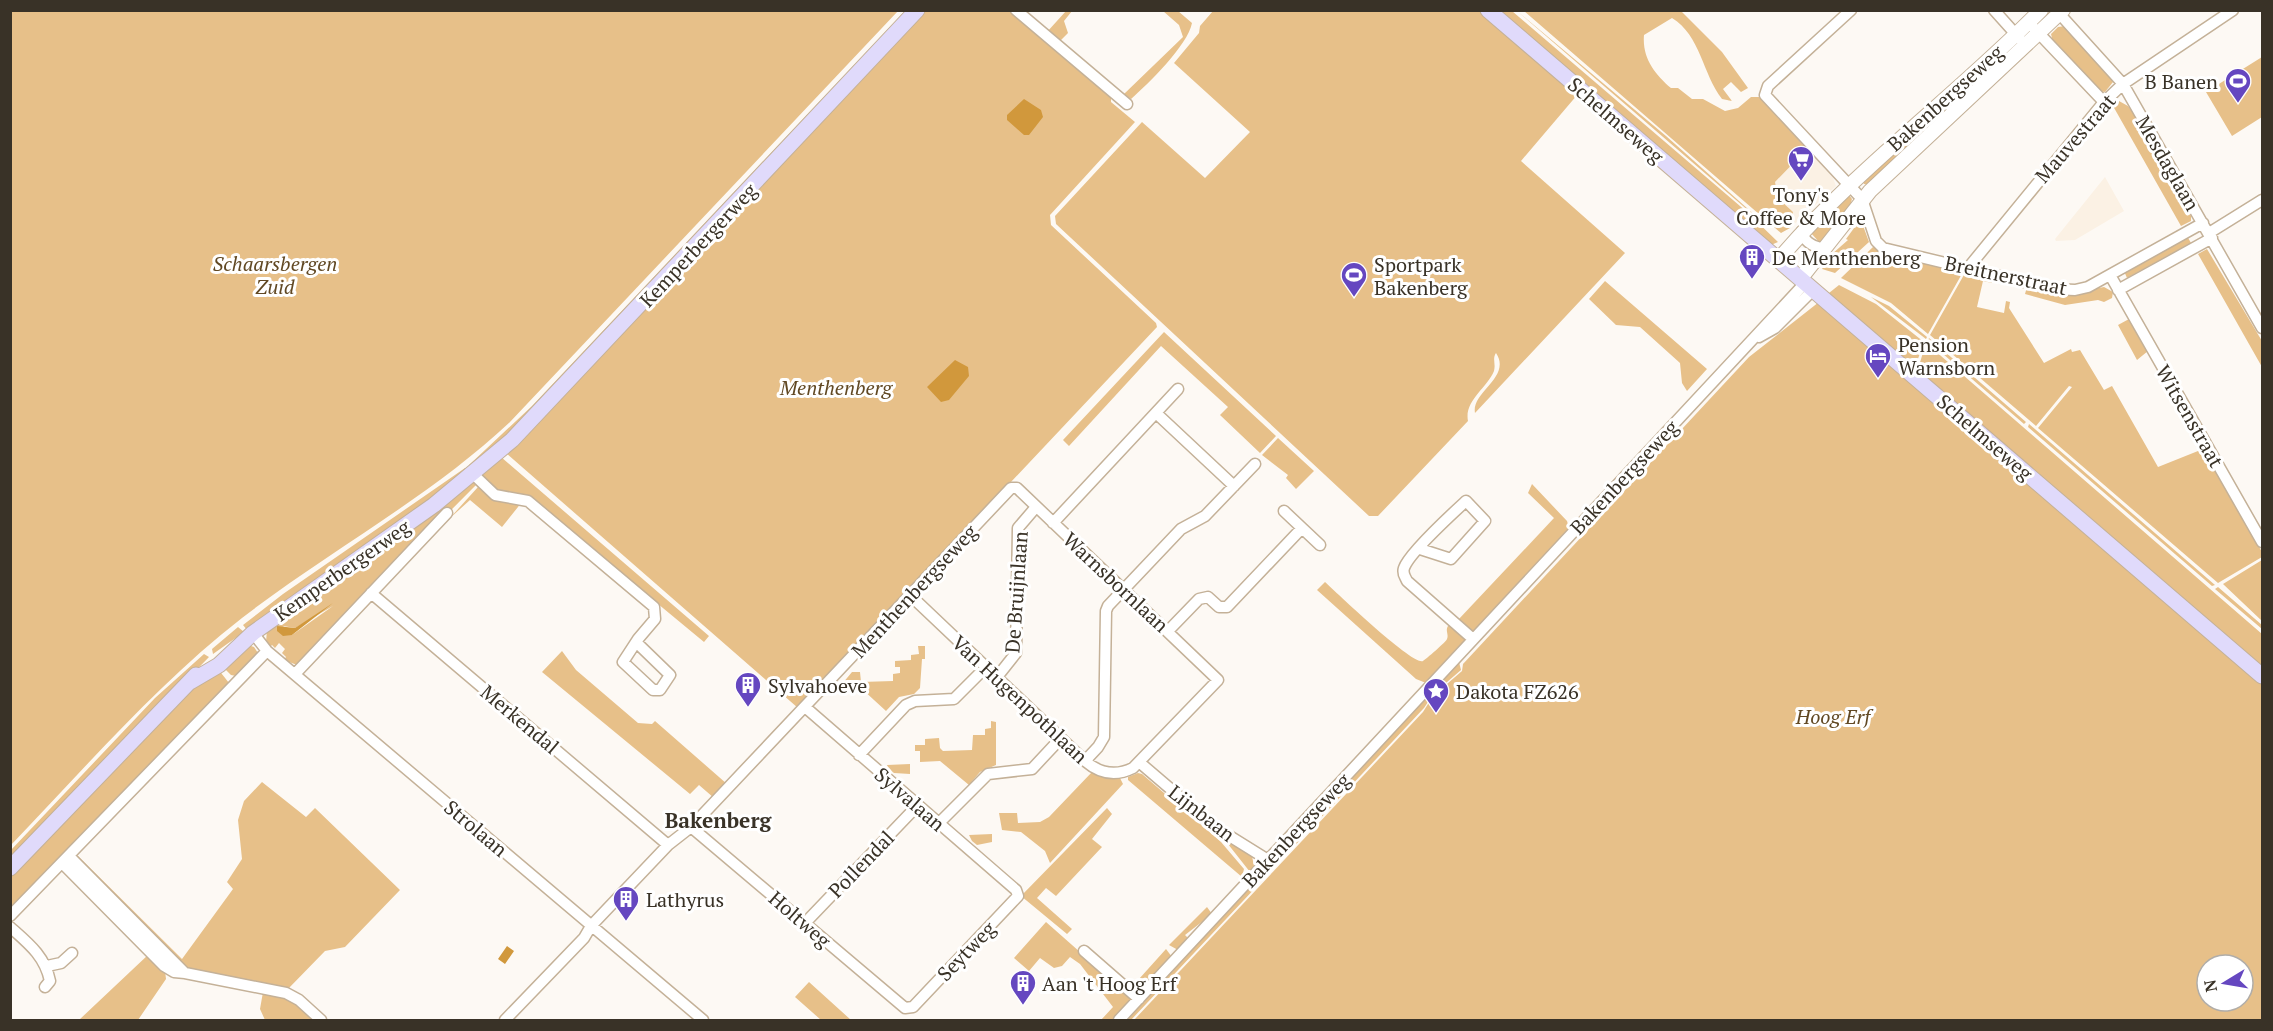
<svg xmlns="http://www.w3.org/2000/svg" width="2273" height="1031" font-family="'PT Serif',serif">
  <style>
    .built { fill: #fbf1e4 }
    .green { fill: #e7c089; fill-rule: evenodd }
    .water { fill: #d1983c }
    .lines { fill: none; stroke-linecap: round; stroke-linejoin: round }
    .minor-casing { stroke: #c4b198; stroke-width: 13 }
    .tertiary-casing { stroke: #c4b198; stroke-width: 16 }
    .secondary-casing { stroke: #c4b198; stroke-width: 17 }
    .minor { stroke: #fff; stroke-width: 10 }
    .tertiary { stroke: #fff; stroke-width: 14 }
    .secondary { stroke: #e0dafb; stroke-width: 15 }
    .labels { text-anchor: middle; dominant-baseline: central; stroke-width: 6; stroke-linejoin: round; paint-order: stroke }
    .poi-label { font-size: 20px; fill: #393227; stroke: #fff; text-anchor: start }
    .street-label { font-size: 20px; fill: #393227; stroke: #fff }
    .park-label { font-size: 20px; font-style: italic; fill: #614823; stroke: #fff }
    .neighbourhood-label { font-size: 21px; font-weight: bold; fill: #393227; stroke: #fff }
  </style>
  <rect width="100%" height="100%" fill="#fdf9f4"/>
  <path class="built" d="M1807,149l26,29 3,8 -46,42 2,-4 -4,-17 -12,-12 -1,-13z
    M2105,177l19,34 -49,29 -19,1 -1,-2z"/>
  <path class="green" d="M10,11h888l-388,411c-81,76 -180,128 -268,196 -86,67 -156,149 -231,227z
    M905,11h6l-330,352 -110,106 -2,-4 63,-59z
    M924,11h86l101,85v6l24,20 -85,93 1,10 105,98 1,4 -359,381 -292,-255z
    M1066,11h6l-8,10 4,12 -9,9 -12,-10z
    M1163,11h15l14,12c-4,22 -44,61 -61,76l-7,-5 59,-57 -4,-12z
    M1213,11h269l96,83 -57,67 104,92 -150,160c-4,-21 37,-36 21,-60 -4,6 0,10 -2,18 -7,17 -30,30 -26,50l-90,95h-9l-313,-292 -1,-8 87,-94 63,56 45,-46 -76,-69 25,-30 1,-7z
    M1495,11h17l235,201 31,30 -7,3z
    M1517,11l149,125 100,89h-1z
    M1524,11h157l41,41 26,36 -7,4 -10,-10 -8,7 9,12 -10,-2c-20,-26 -21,-63 -50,-81l-28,17c-2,23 11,39 27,53h7l14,11h11l22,12 13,-3 13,-11h8l48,52 -32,33 3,16 15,14 -3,16 -9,5z
    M2065,26l47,51 1,5 -8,10 -6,-1 -46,-49 -2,-8 7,-7z
    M2009,45l5,3 -143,137 -7,-1 -1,-2z
    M2262,57v60l-30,19 -26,-44z
    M2119,101l9,5 11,14 -1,4 53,92v5l-10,5 -68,-120v-4z
    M1849,195l3,4 -2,7 -30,37 -10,-11z
    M1861,220l8,22 -34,31 -13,-4 10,-15 16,-14 -2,-1 11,-15 -1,-3z
    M2187,236l4,7 -64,35 -3,-7z
    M1873,247l90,25 -35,62 -37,-31 -50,-25z
    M2207,249l55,92v26l-64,-113z
    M1965,273l28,6 -1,4 -9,-2 -6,26 27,6 2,-12 4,1 -1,6 35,55 27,-14 1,3 8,-2 24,40 8,-4 46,81 45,-18 59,103v5l-44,26 -180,-155 34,-41 -3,-1 -33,40 -106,-91z
    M1605,281l102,88 -20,22 -5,-8 -2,-20 -40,-36 -24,-2 -27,-26z
    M1839,285l37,19 48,38 -10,28 -85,-77z
    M2027,287l36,8 41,-8 9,5 -1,6 -8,4 -6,-2 -33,5 -40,-11z
    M1871,297l18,9 38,31 -1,2z
    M1819,302l443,380v338h-1128l289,-308 10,-16 29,-25 1,-7 286,-307zM2207,965h36v36h-36z
    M2129,319l19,32 -11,9 -19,-35z
    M1164,332l112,104 -16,17 -40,-38 8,-8 -67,-61 -92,100 -6,-6z
    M1929,338l97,84 -2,2 -96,-83z
    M1926,343l336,291v35l-345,-297z
    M2029,424l186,161 -3,1 -184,-159z
    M1278,438l36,33 -18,18 -10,-11 2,-3 -26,-20z
    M501,457l208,179 -5,6 -174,-144 -32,-5 -16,-16v-3z
    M465,468l3,4 -221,158 -4,-5 40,-31z
    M473,482l3,3 -179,180 -13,-5 2,-3 -4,-4 3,-4 -6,-6 -4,5 -3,-3 -2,2 -4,-5 1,-12zM333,606l-41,29 -9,-9 12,2z
    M1532,484l35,37 2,7 -96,104 -15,-12 96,-102 -26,-25z
    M478,487l44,15 -20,25 -32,-27 -21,19z
    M2262,560v61l-39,-37z
    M1325,582c11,10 88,84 98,79 2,-1 24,-20 24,-22 2,-5 -2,-8 1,-13l6,-2 11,16 -39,43 -10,-4 -99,-89z
    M2218,587l44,38v4l-47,-40z
    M238,627l6,5 -31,22 -1,-5z
    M248,645l6,2 4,6 -22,23 -5,-1 -9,-9z
    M918,646h7v13h-3l-2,29 -6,6 -15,3 -13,14 -24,-22 -25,1 15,-18h8l1,10 32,-1v-7l7,-1v-6h-5v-6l16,-1v-5l8,-1z
    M562,651l14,19 62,53 14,1 3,-3 72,63 -13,14 -15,-13 -9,9 -148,-122z
    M204,654l5,3 -198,204v-11l144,-152z
    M1459,662l2,8 -29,25v-4z
    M218,669l11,14 -218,228v-36l189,-194z
    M1425,698l5,1 -6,9 -154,164 -4,-3z
    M991,721l5,1v43l-16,7 -11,13 -29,-24 -20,1v-11h-5v-6h10v-6l14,-1 1,10 3,3 29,-1 1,-15h12v-6l6,-1z
    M910,764v10l-16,-1 -6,-5 -1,-3z
    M1092,772l28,6 3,6 -73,79 -5,-12 -24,-19 -19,-2 -3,-17h18l1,10 22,-1 9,-5z
    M1138,773l4,1 79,68 23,27 -2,8 -114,-97v-3z
    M262,782l44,35 9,-9 85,82 -55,57 -20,4 -37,38 -102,-19 -110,-110v-6l106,105 51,-70 -6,-7 15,-23 -4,-39 6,-19z
    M1107,808l5,6 -20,25 10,8 -46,49 -10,-8 -9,10 35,31 -5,5 -46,-38z
    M992,834v8l-15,3 -5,-4 -3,-6z
    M1224,839l28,17 2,10 -4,6z
    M1257,883l2,1 -128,136h-6l125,-134 2,2z
    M1207,907l5,7 -27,21 4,4 -11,11 -9,-5z
    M1046,922l86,76 1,2 -19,20h-13l12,-13 -33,-43 -10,-7 -8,9 -8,2 -14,-10 -11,13 -15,-13z
    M1166,949l6,8 -34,37 -8,-5z
    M149,954l16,17 1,8 -28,41h-59z
    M809,982l42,38h-30l-26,-23z
    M263,992c19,3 39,11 50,28h-48l-5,-11z"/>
  <path class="water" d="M1024,99l17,11 2,7 -14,18h-5l-17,-15v-5z
    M955,360l13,7 1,9 -20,24 -8,2 -14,-15z
    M333,603l-41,32 -9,1 -6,-5v-5l18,2z
    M507,946l7,5 -9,13 -7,-5z"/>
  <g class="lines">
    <g class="minor-casing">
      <path id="minor" d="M1016,10l111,94
        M1851,10l-83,76 -3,9 97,104 14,42 7,7 170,41 22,1 13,-3 115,-64
        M1994,10l26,29
        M2056,10l67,74 139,244
        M2029,23l75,79
        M1802,231c2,12 12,16 23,18
        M2209,233l53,-33
        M1968,268l136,-166 19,-18 110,-74
        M2110,275l152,267
        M2118,290l94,-52
        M1759,337l16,-9 39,-39
        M1156,413l78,73
        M473,474l22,21 33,6 126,106 1,12 -17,20 -15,23 30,28h7l10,-15 -33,-32
        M1284,511l36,34
        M1053,523l125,-134
        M1420,549l31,10 34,-38 -19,-20c-13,12 -57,52 -62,67 -2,6 1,8 3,13l66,58
        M371,593l297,252
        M1168,631l31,-32 9,-2 11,10h8l75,-79
        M253,633l14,18 436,369
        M295,674l152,-161
        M997,677l19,-24 2,-125 18,-21
        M859,755l47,-50 9,-4 39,-2 32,-32
        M1085,761l13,-14 6,-10 2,-126 2,-5 73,-77 24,-13 50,-52
        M1139,762l76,65 53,33
        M939,823l49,-49 44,-5 29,-31
        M691,827l214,181 8,-1 105,-111 -2,-6 -211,-183
        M69,856l116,117 101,20 13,7 22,20
        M62,863l102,103 10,6 11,1
        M10,916l257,-265
        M805,923l113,-118
        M10,927c18,16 35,29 40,54l-5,6
        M1084,951l55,48
        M47,966l14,-3 11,-10
        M505,1020l79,-82 7,-12 77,-81 23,-18 320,-339h6l201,192 -85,88c-18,9 -34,5 -48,-7l-175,-166
        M1119,1020l687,-738"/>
    </g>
    <g class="tertiary-casing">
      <path id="tertiary" d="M1779,259c79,-92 177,-163 262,-249
        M1801,278l69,-87 193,-181"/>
    </g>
    <g class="secondary-casing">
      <path id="secondary" d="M1488,10l774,666
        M190,682l29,-17 34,-32 181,-128 78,-65 405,-430
        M10,868l186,-193"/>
    </g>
    <use href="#minor" class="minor"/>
    <use href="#tertiary" class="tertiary"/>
    <use href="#secondary" class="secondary"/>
  </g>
  <defs>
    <g id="stadium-pin" transform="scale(1.35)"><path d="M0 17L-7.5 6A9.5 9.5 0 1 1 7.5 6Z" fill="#6547c0" stroke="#fff"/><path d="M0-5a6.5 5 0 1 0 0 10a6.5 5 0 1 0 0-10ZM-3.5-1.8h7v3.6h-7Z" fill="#fff"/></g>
    <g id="supermarket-pin" transform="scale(1.35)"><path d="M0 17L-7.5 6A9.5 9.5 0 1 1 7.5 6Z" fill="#6547c0" stroke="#fff"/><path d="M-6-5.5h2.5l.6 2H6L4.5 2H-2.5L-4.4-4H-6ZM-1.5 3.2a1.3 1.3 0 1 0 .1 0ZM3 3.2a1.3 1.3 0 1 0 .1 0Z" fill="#fff"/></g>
    <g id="building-pin" transform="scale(1.35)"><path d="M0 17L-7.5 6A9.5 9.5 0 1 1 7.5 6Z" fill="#6547c0" stroke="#fff"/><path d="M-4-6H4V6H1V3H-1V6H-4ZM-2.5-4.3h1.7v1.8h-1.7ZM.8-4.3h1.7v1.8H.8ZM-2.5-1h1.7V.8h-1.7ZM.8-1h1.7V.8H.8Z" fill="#fff"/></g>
    <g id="hotel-pin" transform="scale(1.35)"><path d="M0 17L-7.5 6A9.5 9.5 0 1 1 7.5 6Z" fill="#6547c0" stroke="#fff"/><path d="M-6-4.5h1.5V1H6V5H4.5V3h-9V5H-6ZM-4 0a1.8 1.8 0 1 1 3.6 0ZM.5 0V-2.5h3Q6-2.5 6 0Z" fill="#fff"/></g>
    <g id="sight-pin" transform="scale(1.35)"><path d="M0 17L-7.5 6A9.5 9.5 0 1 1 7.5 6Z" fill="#6547c0" stroke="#fff"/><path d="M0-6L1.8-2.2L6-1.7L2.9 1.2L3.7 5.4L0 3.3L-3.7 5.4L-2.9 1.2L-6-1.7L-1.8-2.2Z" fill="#fff"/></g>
  </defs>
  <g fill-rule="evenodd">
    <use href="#stadium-pin" x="2238" y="81"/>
    <use href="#supermarket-pin" x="1801" y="159"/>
    <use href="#building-pin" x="1752" y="257"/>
    <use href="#stadium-pin" x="1354" y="275"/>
    <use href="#hotel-pin" x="1878" y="356"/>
    <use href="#building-pin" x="748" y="685"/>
    <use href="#sight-pin" x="1436" y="691"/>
    <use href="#building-pin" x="626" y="899"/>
    <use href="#building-pin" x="1023" y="983"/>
  </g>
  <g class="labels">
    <g class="poi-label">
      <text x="2218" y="81" text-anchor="end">B Banen</text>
      <text x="1801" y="194" text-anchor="middle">Tony's<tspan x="1801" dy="23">Coffee &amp; More</tspan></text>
      <text x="1772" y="257">De Menthenberg</text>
      <text x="1374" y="264">Sportpark<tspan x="1374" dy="23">Bakenberg</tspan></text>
      <text x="1898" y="344">Pension<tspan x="1898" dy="23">Warnsborn</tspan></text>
      <text x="768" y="685">Sylvahoeve</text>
      <text x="1456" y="691">Dakota FZ626</text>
      <text x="646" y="899">Lathyrus</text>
      <text x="1042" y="983">Aan 't Hoog Erf</text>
    </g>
    <g class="street-label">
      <text transform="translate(1945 98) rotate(-42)">Bakenbergseweg</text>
      <text transform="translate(1616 120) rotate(41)">Schelmseweg</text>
      <text transform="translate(2075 138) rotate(-49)">Mauvestraat</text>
      <text transform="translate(2168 163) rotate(60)">Mesdaglaan</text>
      <text transform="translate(698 245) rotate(-47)">Kemperbergerweg</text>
      <text transform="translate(2006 275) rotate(12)">Breitnerstraat</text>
      <text transform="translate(2190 416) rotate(60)">Witsenstraat</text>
      <text transform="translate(1985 437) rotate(41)">Schelmseweg</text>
      <text transform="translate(1624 477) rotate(-47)">Bakenbergseweg</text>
      <text transform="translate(342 570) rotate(-35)">Kemperbergerweg</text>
      <text transform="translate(1116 582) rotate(43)">Warnsbornlaan</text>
      <text transform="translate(914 591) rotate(-47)">Menthenbergseweg</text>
      <text transform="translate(1016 592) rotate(-86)">De Bruijnlaan</text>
      <text transform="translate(1020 699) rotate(43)">Van Hugenpothlaan</text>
      <text transform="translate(520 719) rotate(40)">Merkendal</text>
      <text transform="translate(910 799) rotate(41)">Sylvalaan</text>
      <text transform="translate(1202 813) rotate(38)">Lijnbaan</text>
      <text transform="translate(476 828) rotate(40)">Strolaan</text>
      <text transform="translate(1296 830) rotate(-47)">Bakenbergseweg</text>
      <text transform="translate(861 864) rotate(-46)">Pollendal</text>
      <text transform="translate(800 919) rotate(41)">Holtweg</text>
      <text transform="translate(966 951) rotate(-46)">Seytweg</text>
    </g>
    <g class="park-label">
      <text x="275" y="263">Schaarsbergen<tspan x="275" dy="23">Zuid</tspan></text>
      <text x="836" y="387">Menthenberg</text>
      <text x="1833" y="716">Hoog Erf</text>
    </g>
    <g class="neighbourhood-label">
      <text x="718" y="820">Bakenberg</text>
    </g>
  </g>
  <rect width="2273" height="1031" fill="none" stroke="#393227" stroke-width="24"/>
  <g transform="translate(2225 983) rotate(259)"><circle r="28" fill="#ffffff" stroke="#b0ada9" stroke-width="1.5"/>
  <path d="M0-4.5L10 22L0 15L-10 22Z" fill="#6547c0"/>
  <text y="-9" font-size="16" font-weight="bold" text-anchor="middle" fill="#393227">N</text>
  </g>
</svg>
